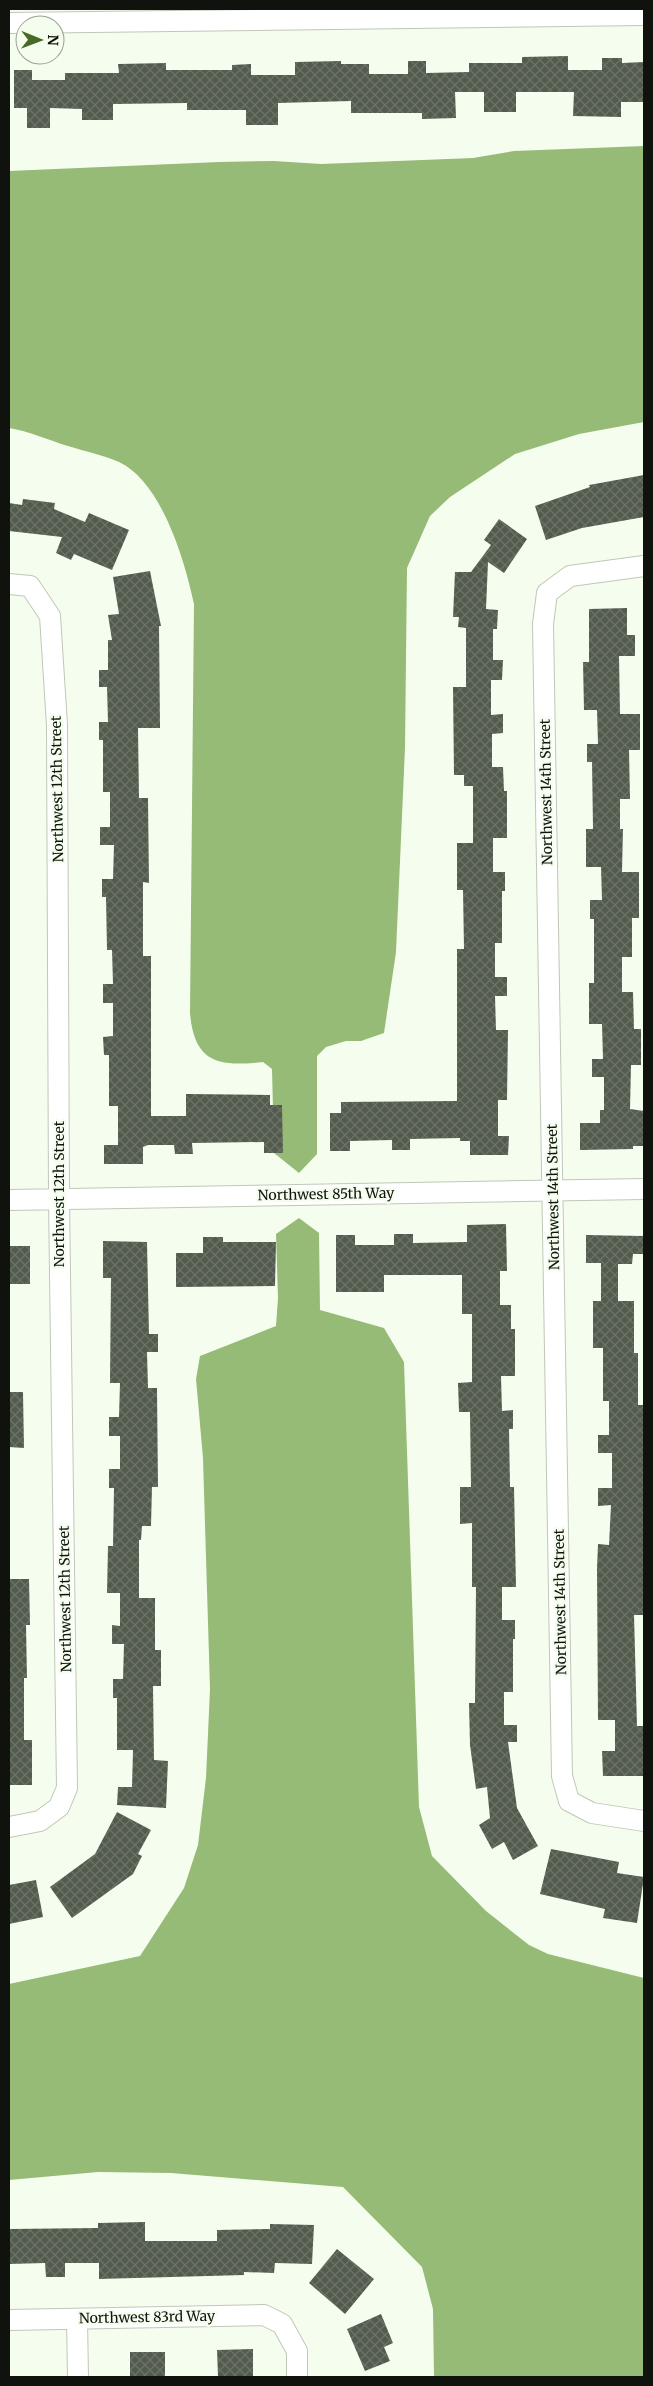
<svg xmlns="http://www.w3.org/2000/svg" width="653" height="2386" font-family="Merriweather,serif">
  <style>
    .water { fill: #95bb77 }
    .building { fill: url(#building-cross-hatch) }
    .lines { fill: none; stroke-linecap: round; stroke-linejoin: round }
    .minor-casing { stroke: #bfc8b8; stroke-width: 22 }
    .minor { stroke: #fff; stroke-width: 20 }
    .labels { text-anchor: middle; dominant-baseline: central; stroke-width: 5; stroke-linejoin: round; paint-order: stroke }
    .street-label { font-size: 14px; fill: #10130d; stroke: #f5feee }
  </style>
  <defs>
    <pattern id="building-cross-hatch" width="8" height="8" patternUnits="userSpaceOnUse" patternTransform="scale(1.25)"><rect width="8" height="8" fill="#535b4e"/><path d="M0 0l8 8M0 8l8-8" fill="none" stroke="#6c7268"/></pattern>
  </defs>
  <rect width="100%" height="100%" fill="#f5feee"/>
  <path class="water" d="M644,146v276l-65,12 -64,20 -65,43 -20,19 -23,52 -2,180 -9,204 -12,81 -23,8h-15l-20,6 -9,9v98l-18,19 -25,-20 -2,-84 -9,-7c-44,5 -69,1 -73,-49l4,-409c-9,-42 -32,-122 -75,-142 -16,-7 -35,-11 -51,-16 -20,-6 -39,-15 -59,-18v-257l210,-9 55,-1 47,3 152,-6 41,-7z
    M299,1218l20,15 1,77 64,18 20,34 15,445 13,49 54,55 43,34 19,9 96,24v399h-210l-1,-68 -11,-42 -79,-80 -172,-14 -73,-1 -89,8v-196l131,-28 44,-68 14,-43 8,-67 4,-89 -7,-231 -7,-79 4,-23 76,-30 2,-28 -2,-64z"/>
  <path class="building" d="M568,56v14h34v-12h20v5l22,-1v40h-23v15l-48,-1 1,-24h-58v20h-32v-20h-29l1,26 -34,1v-6h-71v-12l-73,2v22h-32v-15h-59v-7l-74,1v16h-31v-11l-32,-1v20h-23v-20h-13v-38h18v10h33v-7h54l-1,-9 48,-1v7h66v-5l19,-1v11h44v-13l46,-1v3h28v10h39v-13h18v12l43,-1v-9h53v-6z
    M644,475v42l-62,11 -36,12 -11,-34 55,-19 -1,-2z
    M23,499l32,4 -1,6 31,13 4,-9 40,17 -17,40 -38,-16 -3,6 -15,-7 6,-16 -53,-6v-28l13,2z
    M499,519l28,20 -23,34 -16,-11 -2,47 12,1 -1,19h-4v31h10l-1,20h-11v35l12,-1v19l-11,1v33h11l1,24h3v47h-14v34h12v19h-3v52h-7v34h12v19h-12l1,34h12l-1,70h-9v36h11l-1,19h-38v-14h-10v-3l-50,1v11h-18v-10l-42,1v10h-20v-38h11v-11l116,-1v-152h7l-1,-59h-6v-47h16v-57h-9v-11h-10l-1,-88h13v-59l-8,-1 1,-10h-6l2,-45h16l20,-27 -7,-5z
    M150,571l11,55h-2l1,102h-22l1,70h9l1,85 -6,-1v74h8v160h35v-22l84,1v10h12l1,48h-19v-11l-72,1 1,11h-18l-1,-9h-26l-5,2v17h-39v-19h14v-39h-9v-51h-5l-1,-18 10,-1v-33h-10v-19h10l-1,-34h-5l-1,-53h-4v-18h11l1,-34h-14v-18h10v-35h-7v-52h-4v-18h9l-1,-35h-8v-17h9v-30h4l-4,-25 11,-1 -6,-37z
    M627,608v27h8v21h-16l1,58h20v36h-11l1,49h-10v30h3l-1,43h17v46h-7v39h-10v35h11l1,37h7v36h-10l-1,44 14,2v35h-11v3l-53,1v-27h20v-13h4v-33h-12v-18h11l-1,-35h-13v-41h5v-64h-4v-19h12l-1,-33h-15v-38h7l-1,-67h-5v-18h11l-1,-34h-13l-1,-48h6v-53z
    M506,1224l1,47h-7v34h11v24h4v47h-14l1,35 11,-1v19h-4l1,58h4l2,100h-14v33h13v19h-2v53h-9v33h13v17h-9l9,66 21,38 -25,14 -9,-18 -12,7 -13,-24 11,-7 -3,-31 -11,2 -6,-44 -1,-42h6l1,-116h-4v-64l-12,1v-37h11l-1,-75h-11l-1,-29 14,-1v-68h-10v-39h-78v17h-48v-57h19v10h39v-11h19v9l54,-1v-17z
    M586,1235l58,1v18h-11l-1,10h-14v37h16v52h4v52h6l-1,210h-9l3,111h7v50h-41l-1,-25h13v-31h-17l-1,-152 1,-24 11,1 2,-40 -13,1v-18h14v-35h-14v-18h11v-34h-6v-53h-10v-47h8v-38h-15z
    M203,1237h20v5h53l-1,44 -99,1v-34h27z
    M103,1241l44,1 2,92h9v18h-11l1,36h9l1,99h-6l-1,39h-9l-1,14h-2v58h16v52h6v36h-8l1,74 14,1 -2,47 -49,-3 1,-18h14l1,-37h-16v-52h-4v-19h10l1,-35h-12v-19l8,1v-33h-13l1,-47h5l1,-58h-5v-19h11v-33h-11v-19h10l1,-34h-10l1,-105h-8z
    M9,1246h21v38h-21z
    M9,1392h14l1,56 -15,-1z
    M9,1579h20l1,46h-4l1,53h-3v62h8v45h-23z
    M117,1812l34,18 -13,24 4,2 -9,18 -61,44 -22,-31 45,-33z
    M551,1849l68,13 -2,11 27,4 -7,46 -34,-5 2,-9 -65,-15z
    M36,1880l7,37 -34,7v-39z
    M145,2222v19h72v-11l53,-1v-5l44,1 -2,39 -37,-1 -1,10 -30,-1v3l-145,4v-16h-34v14h-19l-1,-14 -36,1v-35l89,-1v-5z
    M337,2249l37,30 -29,35 -36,-31z
    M381,2314l12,29 -9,4 6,14 -25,10 -18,-42z
    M253,2349v28h-35l-1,-27z
    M130,2352h35v25h-35z"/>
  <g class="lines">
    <g class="minor-casing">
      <path id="minor" d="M9,23l635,-8
        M644,566l-74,10 -23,17 -4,31 19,1152 7,25 23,12 52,8
        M9,584l21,2 20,30 7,109 2,474 8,589 -8,19 -19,14 -31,6
        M9,1200l635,-11
        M77,2319l1,58
        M9,2320l255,-5 18,9 15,27v26"/>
    </g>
    <use href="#minor" class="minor"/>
  </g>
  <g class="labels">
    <g class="street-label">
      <text transform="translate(57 789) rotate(-91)">Northwest 12th Street</text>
      <text transform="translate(546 792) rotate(-91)">Northwest 14th Street</text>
      <text transform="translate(59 1194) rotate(-90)">Northwest 12th Street</text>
      <text transform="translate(326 1194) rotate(-1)">Northwest 85th Way</text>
      <text transform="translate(553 1197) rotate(-91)">Northwest 14th Street</text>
      <text transform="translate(65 1599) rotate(-91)">Northwest 12th Street</text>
      <text transform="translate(560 1602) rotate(-91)">Northwest 14th Street</text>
      <text transform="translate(147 2317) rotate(-1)">Northwest 83rd Way</text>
    </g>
  </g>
  <rect width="653" height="2386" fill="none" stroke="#10130d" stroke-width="20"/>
  <g transform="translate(40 40) rotate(91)"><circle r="24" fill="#f5feee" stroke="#99a094"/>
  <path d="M0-4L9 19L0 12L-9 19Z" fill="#476b24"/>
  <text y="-8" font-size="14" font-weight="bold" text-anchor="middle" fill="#10130d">N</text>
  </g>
</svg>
